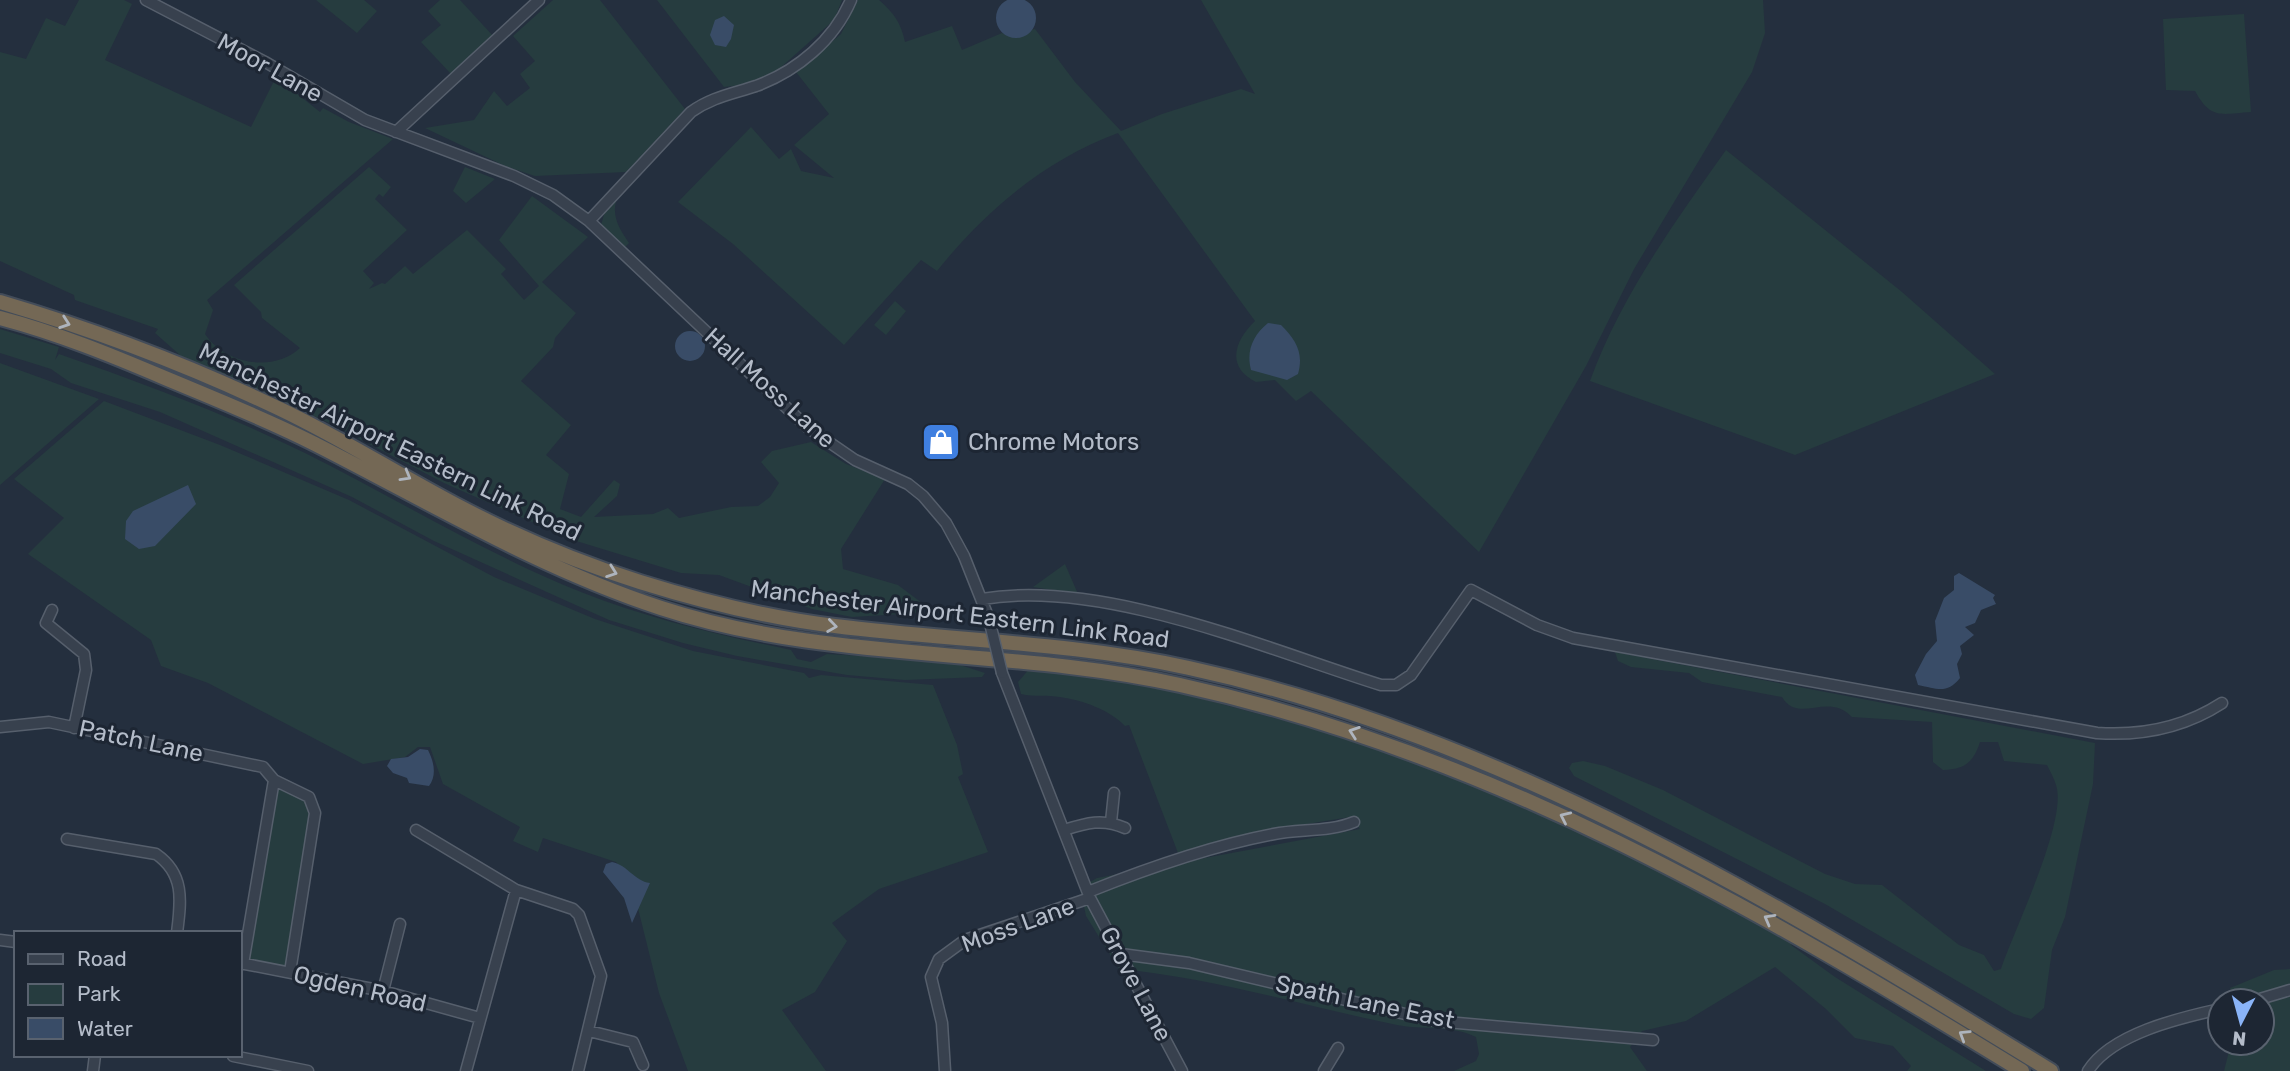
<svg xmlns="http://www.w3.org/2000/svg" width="2290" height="1071" font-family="Rubik,sans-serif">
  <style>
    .green { fill: #263c3f }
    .water { fill: #394c67 }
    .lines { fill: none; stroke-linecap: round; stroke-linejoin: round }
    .minor-casing { stroke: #565f6c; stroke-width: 13 }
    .highway-casing { stroke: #434c59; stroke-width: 18 }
    .minor { stroke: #38414e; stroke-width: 10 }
    .highway { stroke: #746855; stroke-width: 14 }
    .minor-bridge-casing { stroke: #565f6c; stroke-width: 13; stroke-linecap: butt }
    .minor-bridge { stroke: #38414e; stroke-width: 10 }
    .oneway { stroke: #aeb4bd }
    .labels { text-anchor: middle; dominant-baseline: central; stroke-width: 6; stroke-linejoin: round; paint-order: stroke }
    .street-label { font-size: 24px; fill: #b4bcc9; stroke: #1d2633 }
    .poi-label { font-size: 24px; fill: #b4bcc9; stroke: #1d2633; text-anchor: start }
  </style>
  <rect width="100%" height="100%" fill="#242f3e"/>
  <path class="green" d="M79,0h45l8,4 -27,56 146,67 25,-50 44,35 3,-4 26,14 44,17 -186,161 6,10 -8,24c20,30 68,39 95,14l-38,-30 -1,-6 -27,-27 135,-118 22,20 -8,10 -4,-3 -4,5 32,31 -44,41 11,12 -5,6 13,-6 3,1 20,-18 8,8 54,-44 39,39 -5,5 23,26 15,-14 -40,-46 33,-44 56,41 -46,45 34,31 -21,25 -2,9 -32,34 50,44 -25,30 23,19 -9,35 21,8 33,-37 6,4 -3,12 -23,21 59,-3 15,-6 11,10 52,-11 27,-1 12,-9 9,-14 -18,-21 11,-11 39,-9 35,22 39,15 -44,70 2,20 55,16 24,18 -4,10 -66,4 -40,-8 -93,-34 -38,-2 -108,-33 -129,-57 -117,-61 -146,-66 -26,-23 3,-4 -83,-29 -1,-5 -74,-34v-209l26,7 20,-41 19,8z
    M316,0h48l13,11 -20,22z
    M440,0h20l34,37 -42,38 -31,-33 20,-17 -13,-14z
    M553,0h47l85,109 -59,63 -91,4 -30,-10 -80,-38 49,-8 20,-29 13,15 23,-18 -10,-14 15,-13 -22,-25z
    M657,0h185l-8,20 -55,49 -29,15 -26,3z
    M858,0h21c15,13 22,23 26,42l47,-16 10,24 40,-17 7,3 26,-7 40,53 46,49 41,-17 79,-25 14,5 -54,-94h562l2,33 -13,39 -118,197 -48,97 -107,186 -168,-161 -15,10 -21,-21 -19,2c-31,-15 -21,-42 -1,-61l-137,-188c-73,27 -133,78 -181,138l-16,-11 -77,85 -111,-101 -55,-42 73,-75 28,32 12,-10 10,22 33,7 -40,-33 35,-31 -33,-42 45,-38z
    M2244,14l7,98c-30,2 -40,8 -56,-21l-29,-1 -3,-71z
    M1726,150l176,142 93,82 -200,81 -205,-74c31,-85 84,-158 136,-231z
    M465,167l30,12 -29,24 -13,-12z
    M617,198c-6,18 2,30 12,45l-4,4 -24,-22 4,-14z
    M895,301l11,10 -20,24 -12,-10z
    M0,329l59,18 -4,13 4,-6c83,29 167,60 246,99 92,46 181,101 276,139 68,27 138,43 210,58l6,9 14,3 16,-8 121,7 37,12 -3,4 -77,3 -58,-5 -110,-19 -54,-13 -74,-23 -175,-79 -82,-44 -192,-85 -89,-29 -20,-14 -51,-16z
    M0,363l99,36 -99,86z
    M104,401l116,44 129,55 145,77 101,42 98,32 111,22 5,5 12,-3 112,10 24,60 6,29 -5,3 30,75 -109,37 -47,34 15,18 -32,51 -33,18 44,61h-138l-29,-78 -28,-113 -15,-18 -73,-24 -5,14 -25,-11 7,-14 -77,-43 -13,-37h-12l-13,10 -42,7 -155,-81 -47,-17 -10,-26 -123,-86 36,-36 -50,-39z
    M1065,564l13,30 -45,-7z
    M1615,652l480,91 -2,41 -28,133 -13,33 -8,58 -13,11 -17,-5 -189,-110 -251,-128 -5,-8 3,-5 11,-2 22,5 58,24 162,84 30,10 27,1 77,60 25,10 10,16 7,-2c13,-39 67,-149 55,-184 -2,-7 -6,-14 -9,-20l-43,-4 -6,-19h-18c-7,21 -15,27 -37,28l-10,-8 -1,-40 -80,-5c-25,-26 -53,8 -70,-20l-80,-15 -13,-9 -58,-6 -13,-6z
    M1031,667l138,23 218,58 152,63 101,47 153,81 -2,6 44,32 151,94h-79l4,-5 -18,-20 -38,-8 -29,-29 -51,-42 -89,54 -44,10 -12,16 17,24h-193l22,-10 3,-7 -3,-17c-24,-12 -53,-7 -79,-12 -93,-19 -183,-47 -278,-56l-33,-53 -6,-28 17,-10 263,-49 -10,-12 -99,16 -73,20 -49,-128 -4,1c-15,-16 -43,-26 -65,-29 -13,-2 -26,0 -39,-3l-3,-12z
    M274,780l39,24 -23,168 -47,-8z
    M2290,969v102h-66l7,-28h31v-42h-26l-6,-13 44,-18z"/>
  <path class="water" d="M996 18a20 20 0 1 1 40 0a20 20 0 1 1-40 0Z
    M724,16l10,9 -3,14 -5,8 -11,-2 -5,-10 5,-15z
    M1268,323l13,2c15,15 23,28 17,49l-11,6 -36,-10c-5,-19 2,-35 17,-47z
    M675 346a15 15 0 1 1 30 0a15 15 0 1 1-30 0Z
    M188,485l8,19 -41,42 -16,3 -14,-10 1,-18 7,-10z
    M1959,573l36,22 -2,3 3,6 -15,6 -6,13 -10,4 9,8 -14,11 2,8 -5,10 3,14c-13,16 -22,11 -42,7l-3,-10 11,-21 11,-13 -2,-20 9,-23 10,-8v-14z
    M420,749l8,1c6,12 9,25 1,36l-20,-3 -2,-5 -14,-5 -6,-7 4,-7 17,-2z
    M612,862c16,3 22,19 38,21l-18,40 -8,-25 -21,-26 3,-8z"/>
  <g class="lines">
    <g class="minor-casing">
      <path id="minor" d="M146,0l121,63 98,57 149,56 39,19 36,26 218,206 48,33 53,24 15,12 23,27 18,33 25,63
        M396,132l143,-132
        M589,221l102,-109c21,-15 41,-18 65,-26 41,-15 78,-46 95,-86
        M982,599c120,-21 284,50 399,86h15l15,-10 60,-85 66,35 36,13 524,95c44,3 88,-6 125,-30
        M52,610l-6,13 38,31 2,16 -12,58
        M1002,673l88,225 92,173
        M0,727l49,-5 214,45 11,13
        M1111,822l3,-29
        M416,830l100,60 57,19 6,6 22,61 -23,95
        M1064,830c22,-7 39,-12 61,-2
        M67,839l89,15c29,20 25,47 21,79
        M1088,892c60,-24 122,-46 186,-58 26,-5 56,-2 80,-12
        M0,940l16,2
        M1121,954l68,9 246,58 218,19
        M240,963l143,28 97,27
        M243,964l31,-184 35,17 6,16 -25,159
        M383,991l17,-67
        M2253,1001l37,-11
        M589,1031l44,11 10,23
        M233,1056l75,15
        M93,1071l2,-16
        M466,1071l50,-181
        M945,1071l-3,-48 -11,-46 8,-18 26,-19 125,-42
        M1324,1071l14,-23
        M2088,1071c23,-37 91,-53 132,-62"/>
    </g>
    <g class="highway-casing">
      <path id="highway" d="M0,302c95,28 190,64 280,107 61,29 117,65 176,96 59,31 121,57 184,77 64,20 129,36 195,44 118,15 237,16 354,42 313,68 592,237 862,403
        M0,318c57,15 111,37 165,60 50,21 101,41 150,66 114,58 224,124 346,164 167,55 348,39 519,77 310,68 575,222 842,386"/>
    </g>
    <use href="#minor" class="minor"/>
    <use href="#highway" class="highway"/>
    <g class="minor-bridge-casing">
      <path id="minor-bridge" d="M989,619l13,54"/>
    </g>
    <use href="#minor-bridge" class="minor-bridge"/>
  </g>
  <defs><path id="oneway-chevron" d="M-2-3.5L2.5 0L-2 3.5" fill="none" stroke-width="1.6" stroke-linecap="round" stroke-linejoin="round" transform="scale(1.75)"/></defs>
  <g class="oneway">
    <use href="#oneway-chevron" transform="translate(65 323) rotate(19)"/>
    <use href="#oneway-chevron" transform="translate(406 476) rotate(30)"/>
    <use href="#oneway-chevron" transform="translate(612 572) rotate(20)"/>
    <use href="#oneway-chevron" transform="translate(832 626) rotate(8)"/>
    <use href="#oneway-chevron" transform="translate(1354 732) rotate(-161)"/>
    <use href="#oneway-chevron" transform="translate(1565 817) rotate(-155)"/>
    <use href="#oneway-chevron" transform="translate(1769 919) rotate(-151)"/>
    <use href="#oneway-chevron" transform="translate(1964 1035) rotate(-148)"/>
  </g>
  <defs>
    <g id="shop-square" transform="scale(2.0125)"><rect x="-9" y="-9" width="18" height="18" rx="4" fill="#3f7fe0" stroke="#1d2633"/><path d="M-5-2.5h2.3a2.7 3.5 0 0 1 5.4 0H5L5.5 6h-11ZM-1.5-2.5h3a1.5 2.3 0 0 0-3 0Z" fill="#fff"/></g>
  </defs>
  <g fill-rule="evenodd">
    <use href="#shop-square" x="941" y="442"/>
  </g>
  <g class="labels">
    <g class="street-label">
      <text transform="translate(270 68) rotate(29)">Moor Lane</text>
      <text transform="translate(770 388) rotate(42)">Hall Moss Lane</text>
      <text transform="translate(390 442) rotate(26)">Manchester Airport Eastern Link Road</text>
      <text transform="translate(960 614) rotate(7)">Manchester Airport Eastern Link Road</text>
      <text transform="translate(141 741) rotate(12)">Patch Lane</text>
      <text transform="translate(1018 925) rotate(-20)">Moss Lane</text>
      <text transform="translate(1136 984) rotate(62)">Grove Lane</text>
      <text transform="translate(360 989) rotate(13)">Ogden Road</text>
      <text transform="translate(1365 1002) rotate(12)">Spath Lane East</text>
    </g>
    <g class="poi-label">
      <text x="968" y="442">Chrome Motors</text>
    </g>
  </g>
  <rect x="14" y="931" width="228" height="126" fill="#1d2633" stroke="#59626f" stroke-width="2"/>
  <rect x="28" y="954" width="35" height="10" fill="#38414e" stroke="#59626f" stroke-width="2"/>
  <text x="77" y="966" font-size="21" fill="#b4bcc9">Road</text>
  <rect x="28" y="984" width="35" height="21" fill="#263c3f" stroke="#59626f" stroke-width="2"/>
  <text x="77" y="1001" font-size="21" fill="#b4bcc9">Park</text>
  <rect x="28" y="1018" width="35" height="21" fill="#394c67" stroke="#59626f" stroke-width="2"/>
  <text x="77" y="1036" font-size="21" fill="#b4bcc9">Water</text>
  <g transform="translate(2241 1022) rotate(186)"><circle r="33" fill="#1d2633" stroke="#59626f" stroke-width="2"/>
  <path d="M0-5L12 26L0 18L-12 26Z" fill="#8ab4f8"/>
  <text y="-10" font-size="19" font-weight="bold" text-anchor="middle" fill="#b4bcc9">N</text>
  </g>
</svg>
